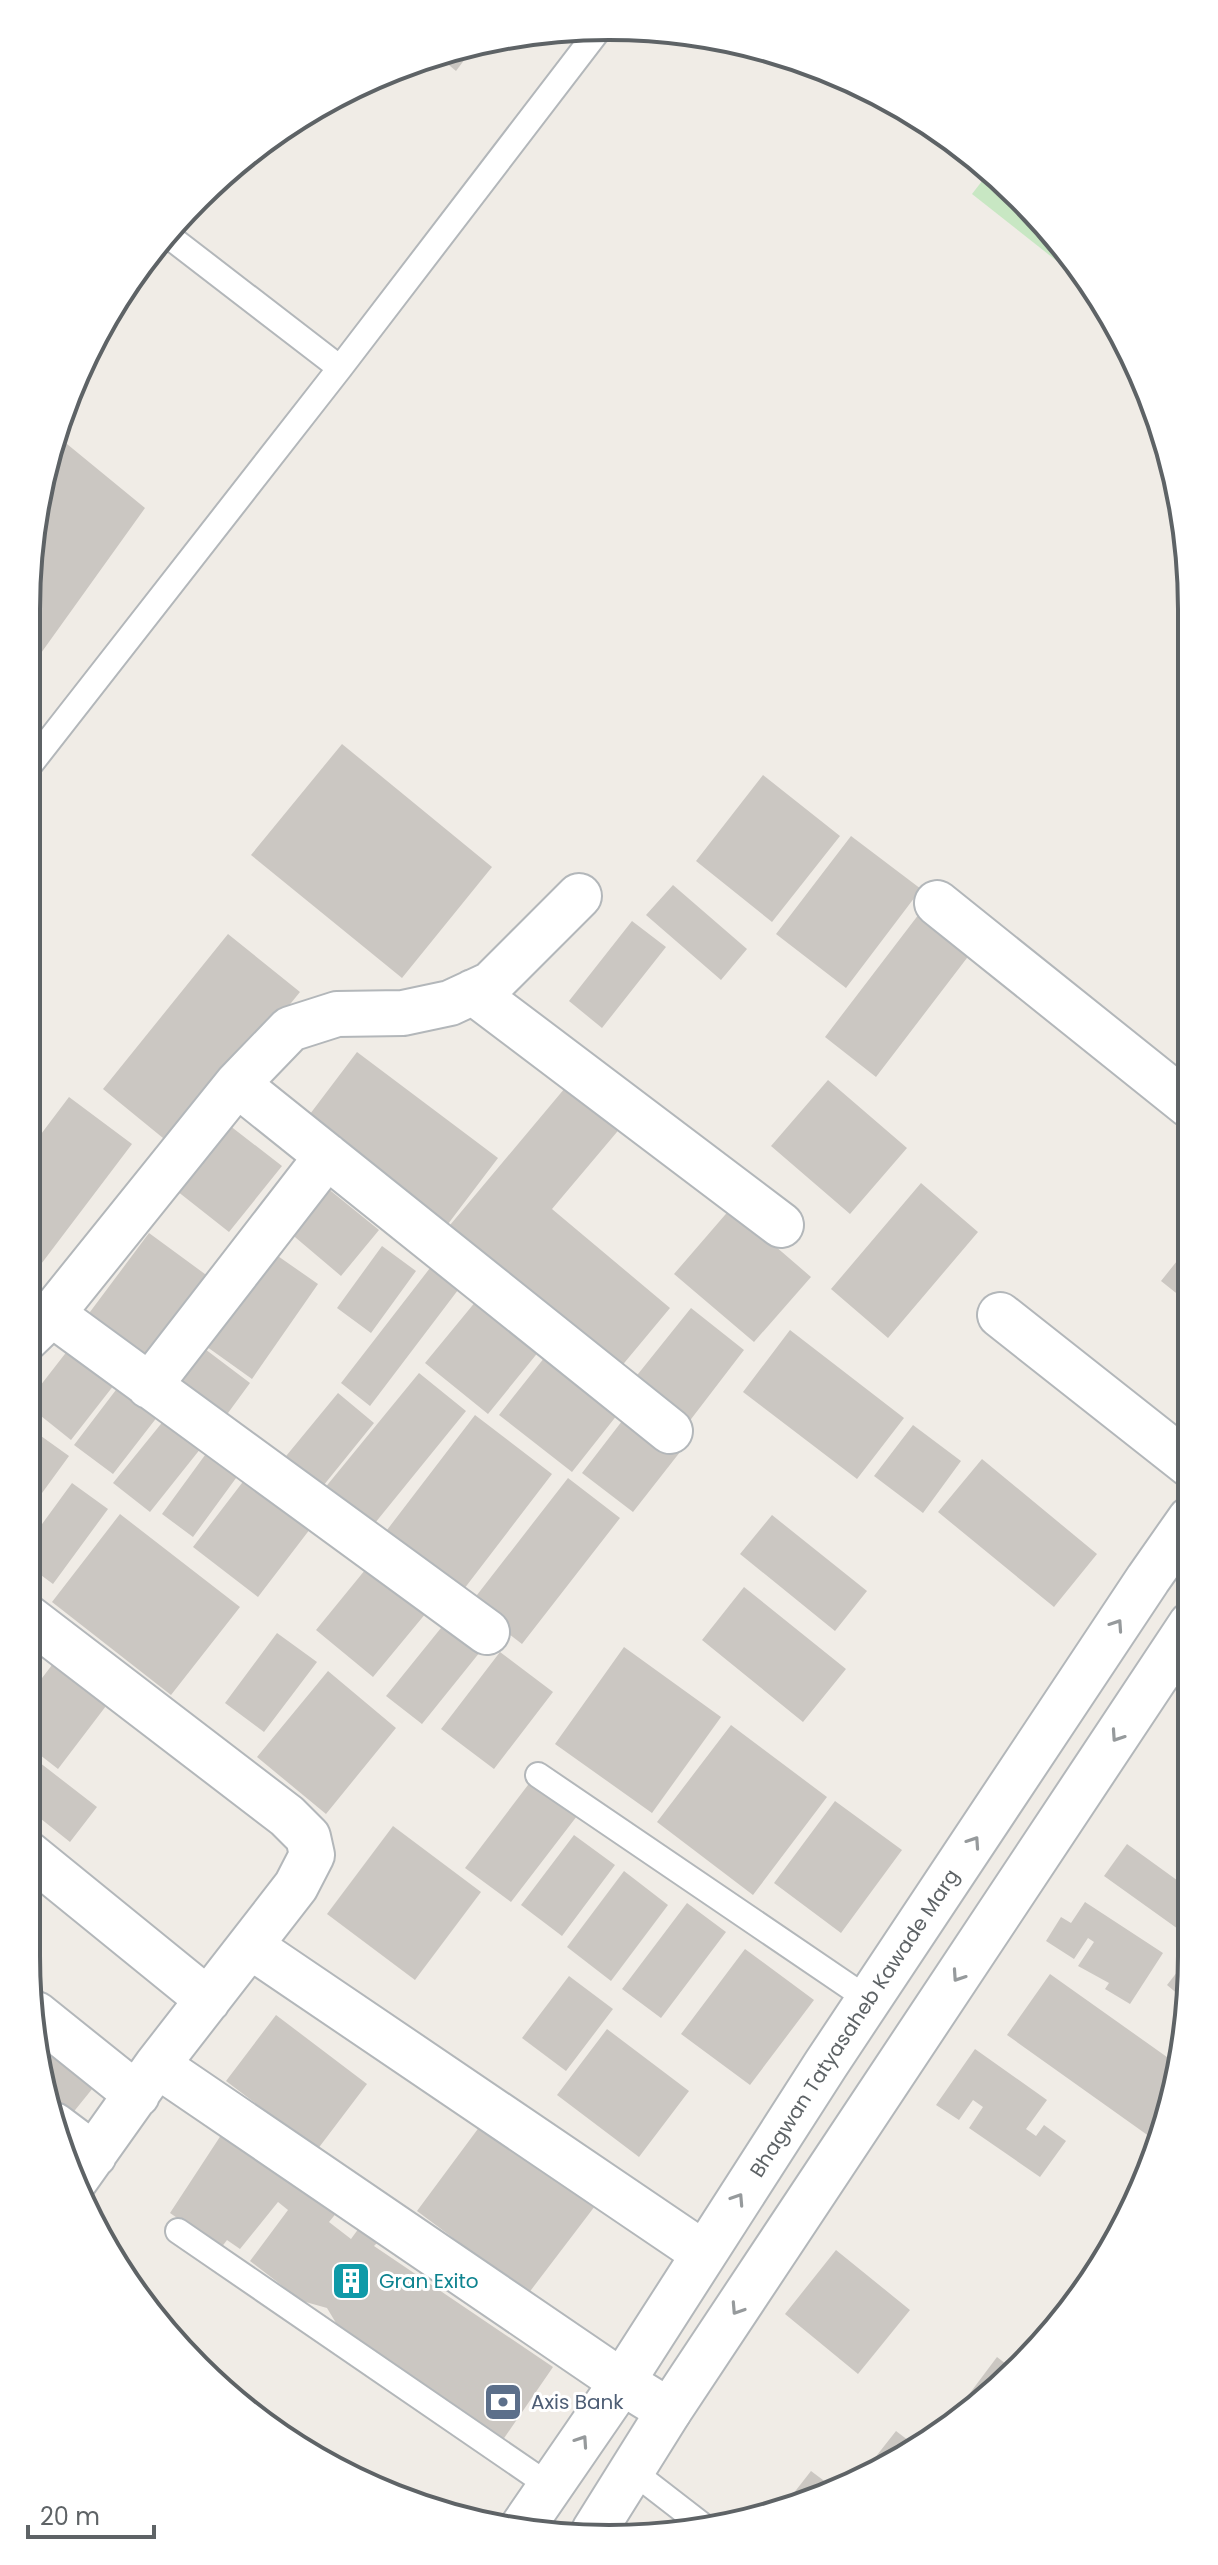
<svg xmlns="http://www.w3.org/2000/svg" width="1218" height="2565" font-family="Poppins,sans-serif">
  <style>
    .green { fill: #c8e7c3 }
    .building { fill: #cbc7c2 }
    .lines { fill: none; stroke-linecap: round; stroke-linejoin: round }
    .service-casing { stroke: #b3b7ba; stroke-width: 28 }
    .minor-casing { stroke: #b3b7ba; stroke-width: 48 }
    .tertiary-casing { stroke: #b3b7ba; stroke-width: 48 }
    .service { stroke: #fff; stroke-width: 24 }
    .minor { stroke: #fff; stroke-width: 44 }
    .tertiary { stroke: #fff; stroke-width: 44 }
    .oneway { stroke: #969a9c }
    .labels { text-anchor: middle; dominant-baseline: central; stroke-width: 6; stroke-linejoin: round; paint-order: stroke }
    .street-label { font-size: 20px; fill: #5e6366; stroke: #fff }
    .culture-label { font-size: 20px; fill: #0d838f; stroke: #fff; text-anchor: start }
    .service-label { font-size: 20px; fill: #4e5e75; stroke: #fff; text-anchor: start }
    .rim { fill: none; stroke: #5e6366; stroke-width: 4 }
  </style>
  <rect width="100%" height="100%" fill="#f0ece6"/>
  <path class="green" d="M989,172l83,82 19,34 -119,-94z"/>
  <path class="building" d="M477,43l-21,28 -19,-16z
    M56,435l89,73 -119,166v-65l11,-114z
    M342,744l150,123 -90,111 -151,-123z
    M763,775l77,61 -68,86 -76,-61z
    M851,836l70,53 -75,99 -70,-54z
    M673,885l74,64 -26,31 -75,-65z
    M919,914l51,40 -94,123 -51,-40z
    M632,921l34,26 -64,81 -33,-27z
    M228,934l72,58 -126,155 -71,-58z
    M357,1052l141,106 -50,66 -141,-106z
    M828,1080l79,68 -57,66 -79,-68z
    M570,1082l52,44 -70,83 118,99 -60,72 -170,-143z
    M69,1097l63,47 -106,140v-130z
    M229,1125l53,41 -53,66 -52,-41z
    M921,1183l57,49 -90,106 -57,-49z
    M326,1187l53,43 -38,46 -52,-44z
    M731,1208l80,69 -57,65 -80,-68z
    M149,1233l60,44 -66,87 -59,-44z
    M262,1245l56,39 -66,95 -56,-40z
    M382,1246l34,25 -45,62 -34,-25z
    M1189,1246l1,16v42l-29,-23z
    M430,1268l28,22 -88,116 -29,-23z
    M481,1295l63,50 -56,69 -63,-51z
    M691,1308l53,42 -59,77 -55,-43z
    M790,1330l114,88 -47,61 -114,-87z
    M75,1341l46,35 -50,64 -45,-36z
    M201,1346l49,37 -33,45 -50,-38z
    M552,1348l73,57 -53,67 -73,-57z
    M419,1373l47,38 -95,117 -47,-39z
    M122,1382l39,30 -48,62 -39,-29z
    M338,1393l36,30 -55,68 -37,-30z
    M629,1412l51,40 -47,60 -51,-39z
    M169,1414l36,29 -55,69 -37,-29z
    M475,1415l77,59 -88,115 -77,-59z
    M913,1425l48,36 -38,52 -49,-37z
    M27,1426l42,30 -43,59v-88z
    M216,1440l31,23 -54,74 -31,-23z
    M982,1459l115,95 -43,53 -116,-95z
    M255,1466l65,50 -62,81 -65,-50z
    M568,1478l52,40 -98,126 -52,-40z
    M72,1483l36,26 -55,75 -27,-20v-18z
    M120,1514l120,93 -69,88 -119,-93z
    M772,1515l95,76 -32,40 -95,-77z
    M374,1559l57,48 -58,70 -57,-47z
    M744,1587l102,82 -43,53 -101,-82z
    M445,1623l35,29 -58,72 -36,-28z
    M277,1633l40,29 -53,70 -39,-29z
    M624,1647l97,70 -69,96 -97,-69z
    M500,1652l53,40 -59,77 -53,-40z
    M52,1665l54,41 -48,63 -32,-25v-45z
    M328,1671l68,57 -70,86 -69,-57z
    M731,1725l96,72 -74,98 -96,-73z
    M26,1752l71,55 -27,35 -44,-35z
    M531,1781l46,35 -66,86 -46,-34z
    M835,1801l67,49 -61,83 -67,-50z
    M393,1826l88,66 -66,88 -88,-66z
    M574,1835l41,30 -53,71 -41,-31z
    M1127,1844l65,47v48l-88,-63z
    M624,1871l44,34 -57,76 -44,-34z
    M1085,1902l78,51 -33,51 -25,-15 4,-6 -31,-17 16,-24 -6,-4 -14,21 -28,-18 15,-24 10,6z
    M687,1903l39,29 -65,86 -39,-29z
    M745,1949l69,51 -64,85 -69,-51z
    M1192,1953v3l-6,64 -10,-7 10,-12 -19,-16z
    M1050,1974l131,93 -16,56 -12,16 -146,-104z
    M569,1976l44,33 -47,62 -44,-33z
    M276,2015l91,69 -50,66 -91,-69z
    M38,2027l63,51 -38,47 -10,-8z
    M607,2029l82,62 -50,66 -82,-62z
    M975,2049l72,51 -21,29 10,7 8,-11 22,16 -26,36 -71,-49 14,-21 -10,-7 -14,20 -23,-15z
    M483,2122l112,84 -67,88 -111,-83z
    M229,2123l109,88 -9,11 22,17 8,-11 19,14 -4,4 179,121 -55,80 -153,-109 -18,-30 -25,-7 -52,-40 38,-51 -10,-8 -38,47 -13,-9 -6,8 -51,-35z
    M836,2250l74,60 -52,64 -73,-60z
    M997,2357l18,14 -51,47 -24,15z
    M896,2431l21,16 -55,33 -3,-2z
    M811,2471l24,18 -49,14z"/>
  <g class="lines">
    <g class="service-casing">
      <path id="service" d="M166,234l174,134
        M26,770l314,-402 261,-341
        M1164,1665l27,18
        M538,1775l331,225
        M178,2231l373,256
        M631,2470l75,58"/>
    </g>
    <g class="minor-casing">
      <path id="minor" d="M937,903l252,202
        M473,992l308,233
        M237,1084l433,347
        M52,1314l435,318
        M1000,1315l190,150
        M26,1339l26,-25 185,-230 53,-55 47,-15 66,-1 47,-10 41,-19 88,-88
        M149,1386l178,-230
        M26,1616l261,200 21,21 4,18 -16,31 -139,179 -81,114
        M26,1852l182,148
        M250,1946l453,307
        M36,2014l101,81
        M157,2065l465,317 47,29
        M54,2125l40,30"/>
    </g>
    <g class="tertiary-casing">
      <g id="tertiary">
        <path id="s1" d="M521,2529l101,-147 204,-318 322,-485 42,-60"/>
        <path d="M594,2531l75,-120 522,-787"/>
      </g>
    </g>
    <use href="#service" class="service"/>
    <use href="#minor" class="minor"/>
    <use href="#tertiary" class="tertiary"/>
  </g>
  <defs><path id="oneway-chevron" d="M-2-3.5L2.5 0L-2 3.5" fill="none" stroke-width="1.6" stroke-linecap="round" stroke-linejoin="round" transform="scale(2)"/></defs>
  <g class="oneway">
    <use href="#oneway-chevron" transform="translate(1117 1625) rotate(-56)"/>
    <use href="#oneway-chevron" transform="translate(1117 1736) rotate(124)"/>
    <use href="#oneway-chevron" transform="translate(974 1842) rotate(-56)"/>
    <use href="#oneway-chevron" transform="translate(958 1976) rotate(124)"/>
    <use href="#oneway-chevron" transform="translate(738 2199) rotate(-57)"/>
    <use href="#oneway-chevron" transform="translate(737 2309) rotate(123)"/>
    <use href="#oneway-chevron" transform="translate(582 2441) rotate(-56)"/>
  </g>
  <defs>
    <g id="building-square" transform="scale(2)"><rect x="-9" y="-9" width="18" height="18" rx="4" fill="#0f9aa8" stroke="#fff"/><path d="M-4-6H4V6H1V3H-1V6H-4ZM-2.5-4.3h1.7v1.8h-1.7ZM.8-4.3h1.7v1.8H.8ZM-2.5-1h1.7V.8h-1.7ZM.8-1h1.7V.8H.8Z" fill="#fff"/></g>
    <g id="bank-square" transform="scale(2)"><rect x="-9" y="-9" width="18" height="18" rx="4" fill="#5c6f8a" stroke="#fff"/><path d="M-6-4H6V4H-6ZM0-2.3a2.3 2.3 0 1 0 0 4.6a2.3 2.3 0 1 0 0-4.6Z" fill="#fff"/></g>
  </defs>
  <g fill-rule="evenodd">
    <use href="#building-square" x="351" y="2281"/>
    <use href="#bank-square" x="503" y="2402"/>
  </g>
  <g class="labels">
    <g class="street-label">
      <text stroke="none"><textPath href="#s1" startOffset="606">Bhagwan Tatyasaheb Kawade Marg</textPath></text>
    </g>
    <g class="culture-label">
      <text x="379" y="2281">Gran Exito</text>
    </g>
    <g class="service-label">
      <text x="531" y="2402">Axis Bank</text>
    </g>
  </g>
  <path d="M0 0H1218V2565H0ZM609 40H609A569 569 0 0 1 1178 609V1956A569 569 0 0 1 609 2525H609A569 569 0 0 1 40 1956V609A569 569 0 0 1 609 40Z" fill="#fff" fill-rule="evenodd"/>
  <path class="rim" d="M609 40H609A569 569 0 0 1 1178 609V1956A569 569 0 0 1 609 2525H609A569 569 0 0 1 40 1956V609A569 569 0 0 1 609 40Z"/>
  <path d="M28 2525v12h126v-12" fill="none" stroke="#5e6366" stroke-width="4"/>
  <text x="40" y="2525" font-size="24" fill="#5e6366" stroke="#ffffff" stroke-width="6" paint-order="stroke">20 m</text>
</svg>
